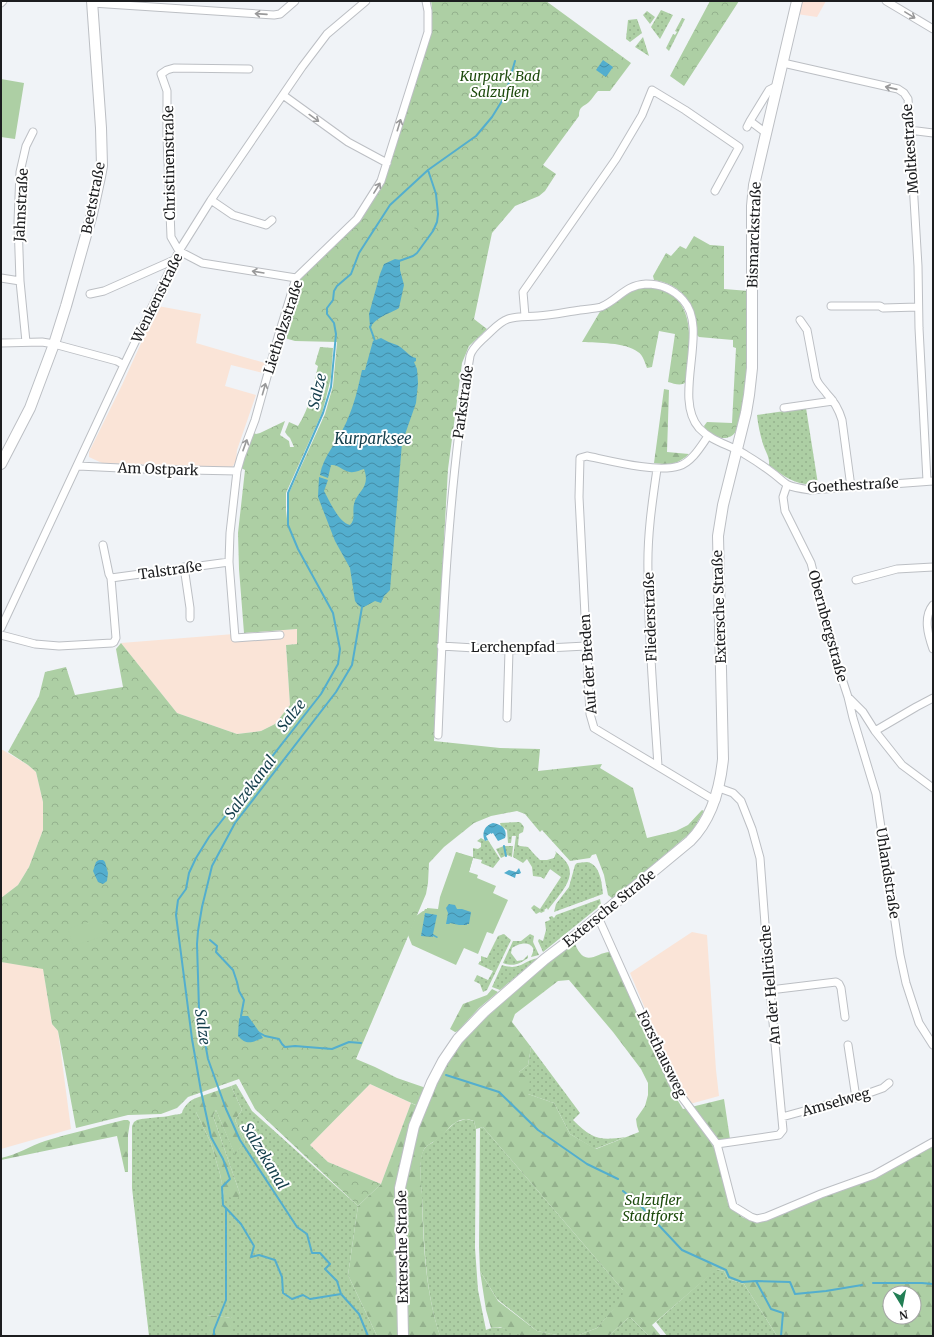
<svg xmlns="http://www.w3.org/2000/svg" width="934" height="1337" font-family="Merriweather,serif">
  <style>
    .commercial { fill: #fbe3d9 }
    .medical { fill: #fae4d7 }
    .grass { fill: url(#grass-dots) }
    .forest { fill: url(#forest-firs); fill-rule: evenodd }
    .park { fill: url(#park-crowns) }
    .garden { fill: #adcfa4 }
    .water { fill: url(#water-waves) }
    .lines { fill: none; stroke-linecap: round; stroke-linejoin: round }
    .stream { stroke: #53aece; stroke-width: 2 }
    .street-casing { stroke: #bcbfc4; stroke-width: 9 }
    .secondary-casing { stroke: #bcbfc4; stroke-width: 12 }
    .street { stroke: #fff; stroke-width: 7 }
    .secondary { stroke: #fff; stroke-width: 10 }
    .oneway { stroke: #99999a }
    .labels { text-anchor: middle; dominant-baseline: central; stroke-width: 4; stroke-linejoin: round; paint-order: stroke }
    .park-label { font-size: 14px; font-style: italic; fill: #1d4a0c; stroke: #fff }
    .street-label { font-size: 14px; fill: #1c1d1f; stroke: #fff }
    .water-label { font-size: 15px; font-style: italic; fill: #133d4a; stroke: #fff }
  </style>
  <defs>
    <pattern id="grass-dots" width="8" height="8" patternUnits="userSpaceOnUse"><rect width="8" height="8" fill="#adcfa4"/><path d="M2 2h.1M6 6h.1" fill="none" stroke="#94b18d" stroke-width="1.8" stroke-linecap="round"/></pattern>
    <pattern id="forest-firs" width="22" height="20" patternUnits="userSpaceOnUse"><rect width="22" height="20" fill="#adcfa4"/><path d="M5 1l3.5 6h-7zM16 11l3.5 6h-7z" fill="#94b18d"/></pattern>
    <pattern id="park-crowns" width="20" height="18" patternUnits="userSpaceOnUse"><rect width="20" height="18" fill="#adcfa4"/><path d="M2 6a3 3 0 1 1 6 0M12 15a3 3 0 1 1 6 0" fill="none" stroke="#94b18d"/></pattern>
    <pattern id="water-waves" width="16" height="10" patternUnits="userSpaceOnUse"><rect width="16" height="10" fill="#53aece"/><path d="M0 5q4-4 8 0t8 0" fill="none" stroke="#448da7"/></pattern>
  </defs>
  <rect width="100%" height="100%" fill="#f0f3f7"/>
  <path class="commercial" d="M801,1h25l-9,16 -20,-3z
    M370,1084l41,19 -30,81 -53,-22 -18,-17z"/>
  <path class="medical" d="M158,306l43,8 -5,29 69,20 -2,10 -32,-8 -6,21 31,9 -19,55 -1,11 -3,5 -3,2 -128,-5 -13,-6v-5l33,-67z
    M297,629l1,15 -12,1 4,60 -15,19 -14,7 -24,3 -60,-21 -56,-70z
    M1,749l27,16 8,7 7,30v28l-14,37 -11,18 -17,13z
    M692,932l15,3 9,135 3,26 -29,8 -19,-34 -41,-97z
    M1,962l42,6 9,56 6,7 13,98 -70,20z"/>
  <path class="grass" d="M661,10l12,5 -13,24 -9,-12z
    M647,11l8,6 -5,7 -7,-9z
    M682,18l3,1 -16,32 -3,-3 7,-14 2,1 2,-3 -2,-1z
    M637,19l5,14 -12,9 -4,-3 2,-19z
    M643,37l6,19 -14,-9z
    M806,408l12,76c-22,2 -32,-6 -49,-19 1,-8 -4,-14 -6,-21 -3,-10 -5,-19 -6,-29z
    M519,822l2,1 3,4 -1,5 -4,2 -1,11 2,1 8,1c4,5 8,9 12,13h7l7,-2 2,-5 -1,-2c4,4 10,8 13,14 8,15 -12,33 -20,45l-1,-2 -3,2 1,1 -4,2 -1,-1 -4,2 -5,-6 3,-3 6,4 21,-32 -11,-8 -6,10 -3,-2 -8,-1 -1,-9 -5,-8 -4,4 -10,-6 3,-21h-4l-1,7h-3l-1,-13 -6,-4 -1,-3z
    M481,838l5,3 2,-1 12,19 -7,9 -12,-5 1,-3 -9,-2 -8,27 -9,-33 17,5v-9l5,1 3,-2v-4l-4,-2z
    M504,846h9l-1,11 -5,-2 -6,3 -5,-9z
    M587,862c13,2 15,21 16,32l-49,18 2,-8 13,-17 6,-22 2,-2z
    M600,899l1,6 -58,47 -5,-11 1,-2 4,2 3,-11 -1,-8 5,-2 -1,-3 3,-1 2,2 2,-3z
    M504,934l7,6 -24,50 -4,2 -3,-8 -6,-3 3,-6 11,5 5,-9 -15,-7 1,-1v-1l2,-1v-5l6,2 11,-22z
    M530,934l4,2 -1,6 6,13 -8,2c1,-3 3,-6 2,-9 -4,-8 -16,-4 -21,0l-1,5 6,8 6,-1 5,-5v3c-9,6 -14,9 -25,5l10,-22h8z
    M538,958l-38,32 -8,-3 10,-22c18,6 21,-4 36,-7z
    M531,1047l49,66 -7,7c19,19 26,21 53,17l-31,12 -25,-15 -16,-31 -26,-9 -9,-22 9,-7z
    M236,1084l16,27 106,95 -10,69 29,61h-145v-18l-25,-3v21h-58l-17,-148v-62l2,-4 3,-2c12,-3 24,-2 36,-5 4,-1 6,0 9,-2 1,-6 8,-13 14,-15v14l15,31 9,31 4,21 16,-1 -27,-78 3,-6 19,44 10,-12 -10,-22 7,-10 -11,-24z
    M466,1119l8,2 2,8 -1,119 3,42 8,40c14,-6 25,0 37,6h-83c-15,-45 -16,-92 -18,-140 -1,-11 -3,-32 0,-42 2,-6 5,-9 10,-11l24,-21z
    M483,1127l140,163v9l-26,29 -21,8h-14l-25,-5 -40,-32 -17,-28 -1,-24 1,-119z
    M716,1269l8,2 4,8 16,5 33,52h-110l-11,-14z
    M628,1318h3l18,18h-40z"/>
  <path class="forest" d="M664,389l5,1 -2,62 22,2c-12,11 -20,11 -35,9z
    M573,944h2c11,26 22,7 36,8l62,141 10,16 41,-10 6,40 -19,3 7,15 10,46 6,7 8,7 9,4 71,-25 111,-51v191h-156l-33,-52 -16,-5 -4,-8 -7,-2 -65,56 9,11h-12l-18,-18h-3l-19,18h-33l21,-8 25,-29 1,-9 -140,-163 -7,2 -2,-8c-11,-5 -20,1 -27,9 -3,4 -7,7 -11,10 -5,4 -11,5 -13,12 -4,9 -2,32 -1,42 1,48 3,96 18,142h-63l-29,-61 10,-69 23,-22 30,-81 13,6 20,-43 20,-27 63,-60 41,-33zM569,980l44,52 28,37 7,14v12l-3,11 -9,13 1,7 2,6 -43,17 -26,-15 -16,-31 -26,-9 2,-15 -11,-7 9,-7 3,-18 -19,-25 3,-8 43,-33zM890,1293h24v24h-24z
    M492,989l6,3 -19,16 -21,23 -3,1 -5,-3 13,-25 24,-9z
    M231,1086l11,24 -7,10 10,22 -10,13 -19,-45 -3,6 27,78 -3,6 -13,-5 -4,-21 -9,-31 -15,-31v-14z
    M124,1120h4l2,2 -2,13v37h-3l-8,-36 -116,24v-2c16,-3 29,-12 44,-17 26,-8 52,-14 79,-21z
    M480,1271l18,30 39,30 25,5h-39l-23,-9 -9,1 -5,-18z
    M207,1315l25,3v18h-25z"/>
  <path class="park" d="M431,1h115l85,62 -21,28h-12c-3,3 -6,8 -9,11 -6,5 -10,4 -10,14l-36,49 13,9 -11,17 -6,5 -24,10 -23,27 -18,86 13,10 -18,17 -7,17 -14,106 -10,176 -4,96 66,7 40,1 -2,22 64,-7 -2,4 33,20 14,50 29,-7 12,-6 14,-15 2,1 -10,17 -5,6 -76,65 -5,-4 -4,-20 -8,-21 -4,1 -2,3 -20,3 -28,-31 -2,2 -15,-18 -8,-3 -26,5 -17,7 -30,24 -15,16 -1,20 -2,11 -70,165 19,8 22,11 29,10 -8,18 -48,-22 -60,61 18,17 53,22 -23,22 -103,-97 -16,-30 -51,18 -11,11 -16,6 -33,1 -52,13 -18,-97 -6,-7 -9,-55 -42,-7v-64l17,-13 11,-18 14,-37v-28l-7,-30 -8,-7 -20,-13 31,-56 6,-24 21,-5 9,28 48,-8 -7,-38 5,-6 56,70 60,21 24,-3 14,-7 15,-19 -4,-60 11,-1v-15l-53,4 -5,-64 -1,-36 7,-63 -4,-2 11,-36 4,2 4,-1 25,-12 -5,14 9,6 1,6h4l-4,-9 -3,-3 -2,-3 4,-10 9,4c12,-18 15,-40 20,-60l-3,-2 5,-17 13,1 -2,29 -4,17 -5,19 -36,80v26l3,-26 36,-79 8,-28 4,-44 -42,-1 -14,-4 15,-54 63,-63 25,-38 46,-151 2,-24z
    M710,1h29l-55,85 -14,-10z
    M694,236l16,9 14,1v43l25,2 -3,92 -2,19 -8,29c-7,13 -28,6 -32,-5l3,-4 25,1 4,-75 -3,-1v-7l-34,-3 -2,-2c-1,-25 -8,-44 -34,-53 -3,-1 -6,-1 -9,-2l-1,-4 13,-23 5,3 9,-10 6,3z
    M648,287c52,6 41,56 39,94 -5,6 -12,3 -19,1l7,-48 -16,-3 -7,36 -5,1c-2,-5 -4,-13 -9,-16 -13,-10 -40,-9 -56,-10l19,-32 14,-7 18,-13z"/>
  <path class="garden" d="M1,79l23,4 -9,56 -14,-2z
    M408,222l7,6 -6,7 -7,-6z
    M407,528h5l-1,14h-4z
    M456,852l17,6 -4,14 9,3 -1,3 19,8 -3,7 15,7 -15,34 -6,-2 -9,22 -14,-6 -8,17 -44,-20 -4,-10 8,-19 7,-5h1l1,-2h2v-1l11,1 2,-12z
    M101,918l6,17 -34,11 -5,-17z"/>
  <path class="water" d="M603,60l10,7 -7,10 -10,-7z
    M395,259l5,1v10l4,15 -5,23c-13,8 -18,6 -29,19l-1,-13 11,-40 4,-10z
    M381,338c5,3 10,5 16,7 7,3 12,12 19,13v3l-2,1 3,7 1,14 -2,20 -14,40 -12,147 -6,6 -3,7 -6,-2 -13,7 -4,-3 -3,-4 -5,-33 -15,-27 -17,-44 1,-20 9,3 -4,11c5,9 15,32 26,34 6,-6 2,-13 4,-21 3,-13 17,-16 10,-35 -4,1 -9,4 -14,3 -7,-1 -12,-8 -19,-7l-3,13 -8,-3c3,-19 18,-34 26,-52 8,-17 12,-35 16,-53h3l8,-29z
    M493,823c8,1 15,6 12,15l-7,3 -5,-8 -2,1v-1l-5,3 2,4 -3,1c-4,-8 0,-16 8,-18z
    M99,860h4l2,2 3,11 -1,8 -4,3 -5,-2 -5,-11 3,-9z
    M519,868l2,5 -2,1h-3l-1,4 -11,-5 5,-3 7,2z
    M449,904l6,1 2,4h5l9,3 -2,12h-2v1h-8l-9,-2 -1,1h-3l2,-11 -2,-5z
    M425,913l12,2 -4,19 5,3 -1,1 -4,-2v1l-12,-1z
    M241,1016h7l12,17 3,5c-11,4 -16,8 -25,-2l1,-17z"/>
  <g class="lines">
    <path class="stream" d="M399,261l14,-5 4,-3 16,-22 4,-9 1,-8 -2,-20 -8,-24
      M371,325l-1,2 5,14
      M504,846l2,10
      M210,940l7,6 -1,6 17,18 4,12 2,9 5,9 -3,16 1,2
      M258,1032l7,4 14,3 3,5 3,3 10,-1 37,3 17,-7 12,1
      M446,1075l53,17 39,38 49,34 31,15
      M623,1191l16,13 43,46 44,20 3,7 13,5 14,-1 15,28 12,4 -2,23
      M756,1281l34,1 5,12 31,-3 36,-6
      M873,1283h49l11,1
      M341,1294l-4,-13 -12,-12 5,-5 -10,-11h-8l-5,-19 -10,-7 -57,-87 -14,-31 -18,-50 -9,-50 -2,-65 1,-13 4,-24 10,-41 23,-43 101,-131 16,-27 10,-58
      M214,1336v-6l12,-30v-91
      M368,1336l-9,-22 -18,-20 -31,5 -7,-4 -11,4 -9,-6 -1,-16 -7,-17 -16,-5 -8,2 3,-11 -13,-22 -18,-19 -1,-18 8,-8 -7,-20 -12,-22 -10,-46 -9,-52 -16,-124 2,-15 8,-11 3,-16 7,-15 13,-21 112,-143 17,-30 2,-15 -7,-36 -35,-64 -10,-24v-32l35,-80 8,-26 5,-53 -2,-11 -7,-9v-6l6,-8 1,-9 3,-5 14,-12 8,-21 31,-48 38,-35 48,-34 16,-19 13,-21 10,-35"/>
    <g class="street-casing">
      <path id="street" d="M886,1l47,28
        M1,3l2,-2
        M92,3l182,12 6,-1 15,-13
        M783,63l115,26 6,4 4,6 10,167 1,62 8,153
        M249,69l-75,-1 -7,2 -6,4 6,17v46l4,100 8,14 23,12 94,15
        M283,95l65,47 39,21
        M750,121l16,12
        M747,127l3,-6 19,-31 8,-4
        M909,130l24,3
        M211,200l22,15 33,10 6,-5
        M1,278l19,3
        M90,294l14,-3 70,-31
        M831,306h49l3,2 35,-1
        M525,316l-2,-24 93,-133 26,-44 10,-25 33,20 54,37 -24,44
        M800,320l7,10 9,48c2,7 7,10 11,16 7,7 12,16 15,26l9,67
        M26,342l-6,-61 -2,-59 2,-50 6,-26 7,-14
        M1,343l41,-1 12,2 63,17 7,4
        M784,408l49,-7
        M708,436c-7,10 -16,26 -29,30 -22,7 -68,-5 -92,-10l-7,2 -1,39 11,217 4,14 115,69 7,3
        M78,466l64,3 95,2
        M657,469c-5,34 -10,68 -9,103 0,65 6,130 10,194
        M787,485l-4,12 2,14 26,52 22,88 15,46 15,15 12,19 27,34 31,23
        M103,545l6,29 2,4
        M184,567l6,41v10
        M856,580l41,-11 36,-2
        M933,605c-10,12 -5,30 0,44
        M1,628l123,-263 55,-114 32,-51 91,-133 25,-33 39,-33
        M1,635l34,9 24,2 53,-3 2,-1 2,-4 -5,-60 118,-16
        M280,635l-45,3 -6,-76 1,-29 7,-62 4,-14 14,-37 23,-83 18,-59 61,-59 24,-38 47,-149v-21l-2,-10
        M441,646l68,4 77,-4
        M848,697l5,21 23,76 24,161 6,28 13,40 14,22
        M507,718l2,-68
        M875,731l41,-24 17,-9
        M438,735c5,-127 11,-254 32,-379 2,-8 10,-14 16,-20 7,-6 13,-14 22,-17 9,-3 20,-2 30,-3 14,-1 28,-4 42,-6 6,-1 14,-1 21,-3 17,-7 24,-22 45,-23 14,0 27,5 37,16 27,29 -11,97 16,128 13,14 32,17 47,27 10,6 19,12 28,19 4,3 9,8 14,11 7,3 16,4 23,5l122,-9
        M598,917l75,167 11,16 33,44 16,62 18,11 6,2 9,-2 55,-23 53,-19 59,-33
        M770,990l66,-8 3,2 2,4 4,29
        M848,1045l8,53
        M782,1117l87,-24 14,-5 6,-5
        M717,1144l62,-9 4,-5 -13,-140 -10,-132 -8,-29 -11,-28 -8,-8 -14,-5"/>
    </g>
    <g class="secondary-casing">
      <path id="secondary" d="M1,464l29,-56 24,-64 12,-38 26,-92 8,-37 2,-11 -1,-38 -9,-127
        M403,1336l-3,-148 14,-62 18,-44 11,-21 15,-22 26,-27 61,-53 29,-22 116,-96c22,-22 30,-52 33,-82l-5,-223 5,-31 23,-92 3,-18 3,-27v-162l2,-21 43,-184"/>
    </g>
    <use href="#street" class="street"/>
    <use href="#secondary" class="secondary"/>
  </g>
  <defs><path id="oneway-shaft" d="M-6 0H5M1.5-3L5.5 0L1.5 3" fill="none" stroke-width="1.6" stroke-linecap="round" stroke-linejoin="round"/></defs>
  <g class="oneway">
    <use href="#oneway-shaft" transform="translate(261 14) rotate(-176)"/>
    <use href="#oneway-shaft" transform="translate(910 15) rotate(31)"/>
    <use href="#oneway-shaft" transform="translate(891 88) rotate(-167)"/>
    <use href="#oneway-shaft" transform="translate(314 118) rotate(36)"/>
    <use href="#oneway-shaft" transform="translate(399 125) rotate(-73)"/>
    <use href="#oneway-shaft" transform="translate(377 188) rotate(-58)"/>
    <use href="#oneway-shaft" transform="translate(258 272) rotate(-171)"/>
    <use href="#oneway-shaft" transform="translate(264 389) rotate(-74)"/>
    <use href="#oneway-shaft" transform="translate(245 445) rotate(-70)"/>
  </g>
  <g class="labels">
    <g class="park-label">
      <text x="500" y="76">Kurpark Bad<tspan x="500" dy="16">Salzuflen</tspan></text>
      <text x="653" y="1200">Salzufler<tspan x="653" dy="16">Stadtforst</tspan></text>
    </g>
    <g class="street-label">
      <text transform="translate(910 149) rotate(-94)">Moltkestraße</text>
      <text transform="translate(169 163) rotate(-91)">Christinenstraße</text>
      <text transform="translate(93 198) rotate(-79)">Beetstraße</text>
      <text transform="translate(21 205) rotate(-87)">Jahnstraße</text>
      <text transform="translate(754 235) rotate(-88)">Bismarckstraße</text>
      <text transform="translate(157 298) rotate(-64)">Wenkenstraße</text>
      <text transform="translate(283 327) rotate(-72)">Lietholzstraße</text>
      <text transform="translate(463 402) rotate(-82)">Parkstraße</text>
      <text transform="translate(158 469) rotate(2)">Am Ostpark</text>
      <text transform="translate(853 485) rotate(-3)">Goethestraße</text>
      <text transform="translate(170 570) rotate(-8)">Talstraße</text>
      <text transform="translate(719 607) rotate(-92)">Extersche Straße</text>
      <text transform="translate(650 617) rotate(-92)">Fliederstraße</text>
      <text transform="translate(828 626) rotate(75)">Obernbergstraße</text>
      <text x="513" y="647">Lerchenpfad</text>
      <text transform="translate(588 664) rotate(-94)">Auf der Breden</text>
      <text transform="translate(888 873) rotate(81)">Uhlandstraße</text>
      <text transform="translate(609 908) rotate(-39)">Extersche Straße</text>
      <text transform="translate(770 985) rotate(-95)">An der Hellrüsche</text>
      <text transform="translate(662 1054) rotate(64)">Forsthausweg</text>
      <text transform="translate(836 1102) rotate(-16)">Amselweg</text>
      <text transform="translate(402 1247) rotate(-91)">Extersche Straße</text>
    </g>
    <g class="water-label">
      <text transform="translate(317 391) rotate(-77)">Salze</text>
      <text x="373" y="438">Kurparksee</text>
      <text transform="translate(291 715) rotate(-52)">Salze</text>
      <text transform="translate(250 787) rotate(-53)">Salzekanal</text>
      <text transform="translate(203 1027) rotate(82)">Salze</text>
      <text transform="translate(265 1156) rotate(59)">Salzekanal</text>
    </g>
  </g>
  <rect width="934" height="1337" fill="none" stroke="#1c1d1f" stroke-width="4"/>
  <g transform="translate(902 1305) rotate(170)"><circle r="19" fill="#ffffff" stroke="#a4a5a5"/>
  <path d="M0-3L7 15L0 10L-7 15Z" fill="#227e54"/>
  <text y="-6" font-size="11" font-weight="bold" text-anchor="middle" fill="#1c1d1f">N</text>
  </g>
</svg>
